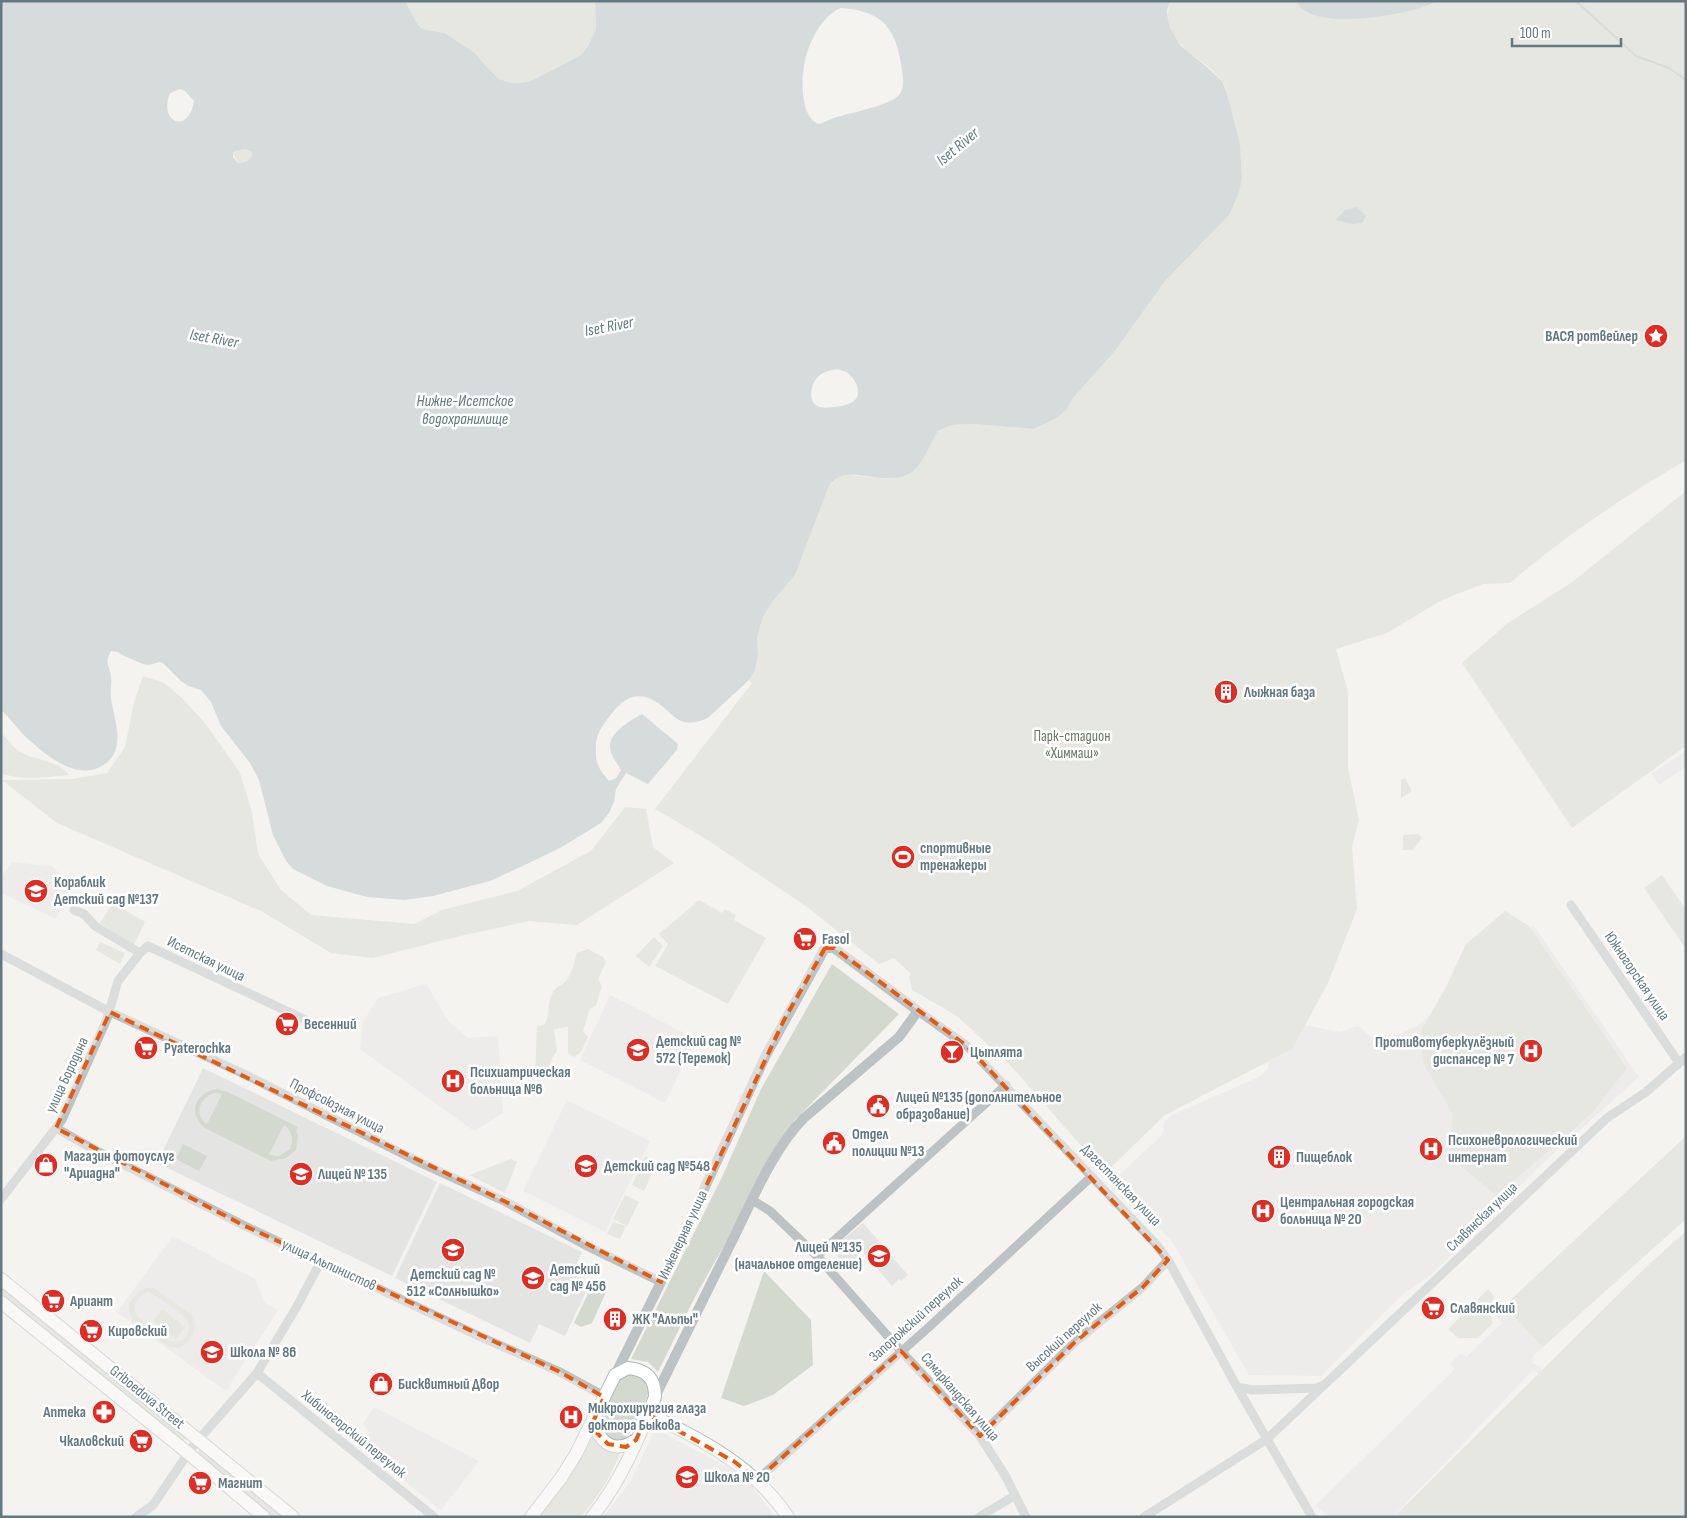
<svg xmlns="http://www.w3.org/2000/svg" width="1687" height="1518" font-family="'Sofia Sans Condensed',sans-serif">
  <style>
    .built { fill: #e4e5e3 }
    .green { fill: #d4d9cf; fill-rule: evenodd }
    .water { fill: #b1c2c4; fill-rule: evenodd }
    .lines { fill: none; stroke-linecap: round; stroke-linejoin: round }
    .stream { stroke: #b1c2c4; stroke-width: 2 }
    .secondary-casing { stroke: #afb6b9; stroke-width: 14 }
    .minor { stroke: #bdc2c4; stroke-width: 9 }
    .tertiary { stroke: #bdc2c4; stroke-width: 10 }
    .secondary { stroke: #fff; stroke-width: 12 }
    .marked { fill: none; stroke: #e8590c; stroke-width: 4; stroke-dasharray: 10 6; stroke-linejoin: round }
    .labels { text-anchor: middle; dominant-baseline: central; stroke-width: 5; stroke-linejoin: round; paint-order: stroke }
    .poi-label { font-size: 15px; font-weight: bold; fill: #637981; stroke: #fff; text-anchor: start }
    .park-label { font-size: 15px; fill: #6a7862; stroke: #fff }
    .street-label { font-size: 15px; fill: #637981; stroke: #fff }
    .water-label { font-size: 16px; font-style: italic; fill: #5f7b7f; stroke: #fff }
  </style>
  <rect width="100%" height="100%" fill="#f4f3f0"/>
  <path class="built" d="M1686,751v16l-27,18 -8,-11z
    M12,862l39,4 17,15 4,7 -16,31 -55,-26v-16z
    M1533,925l106,152 -95,85 -112,112 -28,19 -83,83 -72,-1 -76,-132 -57,-65 47,-44 1,-12 8,-7 87,-38 9,-8 1,-8 23,-12 13,-24 35,7 18,-6 21,17 38,-17z
    M426,984l24,39 19,15 29,-2 5,77 -29,18 -114,-82 3,-27 15,-24z
    M610,995l86,44 -31,64 -85,-43z
    M203,1068l234,114 -45,94 -235,-113z
    M567,1100l83,41 -45,91 -82,-41z
    M440,1183l142,69 -10,22 18,9 -25,53 -26,-12 -9,19 -135,-65z
    M863,1223l45,52 -7,6 -2,-2 -7,7 -29,-34 -17,14 -15,-17z
    M173,1236l82,43 10,24 13,7 -52,81 -109,-79z
    M1504,1306l39,41 -9,8 -2,8 7,3 4,5 -3,4 -6,-5 -5,4 -136,143h-66l-11,-12 139,-136 -5,-5 11,-11 5,4 36,-34 -6,-7 2,-4z
    M374,1407l105,54 -38,49 -78,-62 7,-15 -7,-9z
    M655,1429l82,43 14,13 24,32h-172l28,-36z"/>
  <path class="green" d="M405,1h190l1,28 -8,17 -7,9 -44,23 -9,4 -15,1 -14,-4 -13,-13 -11,-13 -30,-20 -23,-4 -4,-4z
    M1171,1h126l6,9 12,6 106,-9 10,-2 7,-4h248v459c-62,37 -122,76 -176,123l-27,1 -41,16 -55,33 -51,16 12,43v76l11,52 -7,27 5,62 -29,74 -36,66 -127,66 -60,58 -93,-106 -55,-51 -45,-26 -3,-13 2,-3 -17,-16 -15,6 -72,-57 -101,-68 -51,-30 97,-126 -3,-3 6,-10 3,-15 -1,-18 6,-20 10,-16 22,-26 34,-89 9,-9 9,-2 43,4 41,-37 7,-11 14,-6 22,-1 60,5 23,-11 10,-9 7,-12 41,-46 50,-70 24,-27 16,-13 26,-130c-2,-10 -3,-21 -9,-30 -19,-27 -67,-37 -51,-80z
    M246,149l6,3c-1,7 -7,11 -14,11l-5,-10 2,-2z
    M1686,491v255l-114,82 -110,-165 46,-40 63,-40z
    M143,676l21,7 18,15 24,26 34,49 12,39 6,42 23,36 30,25 103,9 28,-14 75,-19 74,-40 34,-44 21,2 7,38 21,16 -97,62 -48,-4 -69,15 -87,22 -42,-5 -68,-41 -206,-89 -55,-43 70,-1 35,-6 18,-26 9,-45z
    M1,733c7,6 13,16 21,20 15,8 36,7 47,22 -20,2 -50,6 -68,-2z
    M1405,778l7,13 -11,7v-18z
    M1419,834l3,4 -9,12h-10v-15z
    M1662,875l24,35v39l-42,-61z
    M699,900l23,13 3,-4 11,6 -2,5 32,18 -38,66 -73,-38 13,-22 -9,-10z
    M113,903l32,19 -11,23 -34,-22z
    M1505,911l24,15 98,142 -34,44 -30,27 -67,56 -47,-38 4,-42 -30,-53 -2,-31 25,-44 20,-43z
    M654,937l9,9 -14,21 -13,-11z
    M100,942l25,11 -5,11 -24,-14z
    M588,949l15,8 3,5 -8,17 4,7 -6,19 -6,4 -7,22 5,6 -7,15 -7,5 -6,-4v-26l-14,2 3,22c-7,7 -7,17 -13,26h-9l2,-51 7,-1c7,-10 2,-21 9,-33 3,-5 8,-7 12,-10 7,-8 9,-19 12,-29z
    M832,964l67,50 -105,107 -99,176 -37,75 -10,-10 -17,-3 91,-182 39,-88z
    M216,1089l12,3 70,35 -2,4 2,5 -2,14 -10,8 -15,3 -66,-33c-18,-14 -10,-35 11,-39zM215,1093l7,1 -15,30c-14,-10 -7,-27 8,-31zM284,1125c8,6 10,14 6,24l-11,7 -10,-1z
    M1686,1136v83l-143,128 -39,-41z
    M183,1144l24,12 -8,15 -23,-12z
    M645,1156l12,6 -13,29 -12,-6z
    M511,1159l6,3 -12,31 -36,-18z
    M625,1195l14,7 -12,24 -14,-7z
    M613,1222l13,4 -6,13 -13,-5z
    M1686,1231v286h-290l-1,-1 248,-246z
    M764,1271l47,49 2,45 -40,30 -29,11 -23,-8z
    M593,1283l14,7 -15,33 -11,4 -7,-4z
    M1,1284l187,151 -7,9 -180,-145z
    M146,1288h8l37,26 4,10 -1,9 -7,10 -8,5 -10,-1 -37,-27 -3,-8v-9l9,-11zM147,1292l6,2c8,6 29,19 34,26 3,5 3,10 0,15 -12,20 -38,-10 -50,-19 -5,-11 0,-18 10,-24z
    M1488,1289l6,8 -6,12 5,14 -15,15h-20l-10,-9z
    M162,1309l23,18 -9,12 -23,-18z
    M626,1372c15,2 18,3 24,18 -6,13 -16,46 -29,50 -7,3 -13,-1 -19,-4l-4,-15 21,-45z
    M592,1436l8,8 21,7c-10,26 -22,44 -40,66h-45l43,-58z
    M203,1446l84,71h-18l-74,-62z"/>
  <path class="water" d="M1,1h404l13,24 4,4 23,4 30,20 11,13 13,13 14,4 15,-1 9,-4 44,-23 7,-9 8,-17 -1,-28h576l-4,9 1,10 2,8 10,17 27,22 15,14 5,12 13,52 2,34 -4,16 -9,20 -64,66 -50,70 -41,46 -7,12 -10,9 -23,11 -60,-5 -22,1 -14,6c-8,12 -13,30 -25,40 -23,18 -57,-4 -76,7 -3,2 -6,5 -8,8l-34,89 -22,26 -10,16 -6,20 1,18 -3,15 -6,10 -41,38c-9,4 -20,7 -29,2 -7,-4 -12,-10 -18,-15 -20,-15 -35,-10 -49,8 -7,9 -15,19 -16,30 -1,19 1,24 13,38l7,-3 5,-8c-4,-7 -10,-14 -11,-22 -2,-15 20,-27 32,-34l36,30 -1,6 -29,34 -22,-11 -10,16 -2,13 -5,11 -8,10 -41,25 -31,15 -39,18 -57,15 -29,4 -37,-3 -40,-11 -34,-17 -7,-8 -13,-26 -14,-55 -9,-17 -29,-37 -10,-24 -10,-12 -13,-4 -7,-5 -17,-17 -4,-2 -12,3 -5,-1 -19,-8 -6,-4 -7,-1c-7,12 -2,13 0,25 1,8 -1,16 0,23 4,23 16,52 -9,67 -26,15 -56,-11 -74,-27 -10,-9 -17,-20 -27,-29zM841,8c42,3 55,20 61,61 1,9 3,18 -3,26 -8,10 -49,18 -62,22 -6,1 -11,5 -18,7 -21,-7 -18,-54 -12,-71 5,-16 17,-39 34,-45zM180,89l5,2 9,10c-5,34 -36,22 -24,-8zM246,149l6,3c0,7 -7,11 -14,11l-5,-6v-4l2,-2zM838,369c4,2 8,2 11,5 6,5 14,20 5,27 -5,5 -31,9 -37,5 -10,-7 -6,-24 3,-31 5,-4 12,-5 18,-6z
    M1297,1h141c-22,13 -131,33 -141,0z
    M1357,207l9,9 -4,7 -10,1 -16,-4 9,-10z"/>
  <g class="lines">
    <path class="stream" d="M1576,1l60,55 33,12 17,12"/>
    <g class="secondary-casing">
      <path id="secondary" d="M1,1279l292,238
        M1,1302l187,151 76,64
        M648,1414c52,24 107,53 140,103
        M593,1422c8,22 21,32 43,18
        M531,1517l30,-39 15,-24 39,-79 13,-7c19,2 27,10 27,29 -16,41 -35,86 -63,120"/>
    </g>
    <path class="minor" d="M1571,905l108,158
      M74,910l10,4 11,12 45,27 8,-7 160,75
      M1,954l109,58 134,62 179,90 83,38 83,45 72,35
      M918,1011l49,35 189,198 12,16 69,127 75,130
      M56,1128l37,21 150,76 238,112 77,34 46,25
      M1,1199l61,-79 45,-101 11,-38 22,-28
      M752,1200l18,11 47,45 84,95 79,85 26,41 20,40
      M817,1256l189,-171
      M257,1373l177,144
      M1237,1387l16,3 64,-2 7,-3
      M980,1436l96,-95 67,-54 25,-27
      M757,1480l172,-153 162,-150
      M136,1517l17,-12 40,-59 64,-73 39,-65 25,-47
      M979,1517l35,-21
      M1144,1517l123,-78 340,-321 39,-26 40,-35"/>
    <path class="tertiary" d="M615,1375l46,-93 105,-227 59,-107h9l84,63 -19,26 -95,81c-29,29 -50,78 -68,115 -27,54 -54,109 -81,164"/>
    <use href="#secondary" class="secondary"/>
  </g>
  <path d="M0 0H1687V1518H0ZM825,948h9l133,98 201,214 -25,27 -67,54 -96,95 -79,-85 -144,129 -22,-18 -87,-48 -12,26 -10,7 -18,-3 -11,-11 -4,-11 11,-25 -46,-26 -315,-146 -187,-97 54,-116 396,190 155,80 123,-262z" fill="#f4f3f0" fill-opacity=".55" fill-rule="evenodd"/>
  <path class="marked" d="M825,948h9l133,98 201,214 -25,27 -67,54 -96,95 -79,-85 -144,129 -22,-18 -87,-48 -12,26 -10,7 -18,-3 -11,-11 -4,-11 11,-25 -46,-26 -315,-146 -187,-97 54,-116 396,190 155,80 123,-262z"/>
  <defs>
    <g id="sight-disc" transform="scale(1.25)"><circle r="9.5" fill="#e02c23" stroke="#fff"/><path d="M0-6L1.8-2.2L6-1.7L2.9 1.2L3.7 5.4L0 3.3L-3.7 5.4L-2.9 1.2L-6-1.7L-1.8-2.2Z" fill="#fff"/></g>
    <g id="building-disc" transform="scale(1.25)"><circle r="9.5" fill="#e02c23" stroke="#fff"/><path d="M-4-6H4V6H1V3H-1V6H-4ZM-2.5-4.3h1.7v1.8h-1.7ZM.8-4.3h1.7v1.8H.8ZM-2.5-1h1.7V.8h-1.7ZM.8-1h1.7V.8H.8Z" fill="#fff"/></g>
    <g id="stadium-disc" transform="scale(1.25)"><circle r="9.5" fill="#e02c23" stroke="#fff"/><path d="M0-5a6.5 5 0 1 0 0 10a6.5 5 0 1 0 0-10ZM-3.5-1.8h7v3.6h-7Z" fill="#fff"/></g>
    <g id="school-disc" transform="scale(1.25)"><circle r="9.5" fill="#e02c23" stroke="#fff"/><path d="M0-5L7-2L0 1L-7-2ZM-4 1L0 2.5L4 1V4Q0 6-4 4Z" fill="#fff"/></g>
    <g id="supermarket-disc" transform="scale(1.25)"><circle r="9.5" fill="#e02c23" stroke="#fff"/><path d="M-6-5.5h2.5l.6 2H6L4.5 2H-2.5L-4.4-4H-6ZM-1.5 3.2a1.3 1.3 0 1 0 .1 0ZM3 3.2a1.3 1.3 0 1 0 .1 0Z" fill="#fff"/></g>
    <g id="hospital-disc" transform="scale(1.25)"><circle r="9.5" fill="#e02c23" stroke="#fff"/><path d="M-5-5h3v3.5h4V-5h3V5h-3V1.5h-4V5h-3Z" fill="#fff"/></g>
    <g id="bar-disc" transform="scale(1.25)"><circle r="9.5" fill="#e02c23" stroke="#fff"/><path d="M-6-5H6L.8 .8V4.5H3.5V6h-7V4.5H-.8V.8Z" fill="#fff"/></g>
    <g id="civic-disc" transform="scale(1.25)"><circle r="9.5" fill="#e02c23" stroke="#fff"/><path d="M-.6-6.5H3V-4.5H.6V-3L4-1V1h2V6H-6V1h2V-1L-.6-3ZM-1.2 2.5V6h2.4V2.5Z" fill="#fff"/></g>
    <g id="shop-disc" transform="scale(1.25)"><circle r="9.5" fill="#e02c23" stroke="#fff"/><path d="M-5-2.5h2.3a2.7 3.5 0 0 1 5.4 0H5L5.5 6h-11ZM-1.5-2.5h3a1.5 2.3 0 0 0-3 0Z" fill="#fff"/></g>
    <g id="pharmacy-disc" transform="scale(1.25)"><circle r="9.5" fill="#e02c23" stroke="#fff"/><path d="M-2-6h4v4h4v4h-4v4h-4v-4h-4v-4h4Z" fill="#fff"/></g>
  </defs>
  <g fill-rule="evenodd">
    <use href="#sight-disc" x="1656" y="336"/>
    <use href="#building-disc" x="1226" y="692"/>
    <use href="#stadium-disc" x="903" y="857"/>
    <use href="#school-disc" x="36" y="891"/>
    <use href="#supermarket-disc" x="805" y="939"/>
    <use href="#supermarket-disc" x="287" y="1024"/>
    <use href="#supermarket-disc" x="146" y="1048"/>
    <use href="#school-disc" x="638" y="1050"/>
    <use href="#hospital-disc" x="1531" y="1051"/>
    <use href="#bar-disc" x="952" y="1052"/>
    <use href="#hospital-disc" x="453" y="1081"/>
    <use href="#civic-disc" x="878" y="1106"/>
    <use href="#civic-disc" x="834" y="1143"/>
    <use href="#hospital-disc" x="1431" y="1149"/>
    <use href="#building-disc" x="1279" y="1157"/>
    <use href="#shop-disc" x="46" y="1165"/>
    <use href="#school-disc" x="586" y="1166"/>
    <use href="#school-disc" x="301" y="1174"/>
    <use href="#hospital-disc" x="1263" y="1211"/>
    <use href="#school-disc" x="453" y="1250"/>
    <use href="#school-disc" x="879" y="1256"/>
    <use href="#school-disc" x="533" y="1278"/>
    <use href="#supermarket-disc" x="53" y="1301"/>
    <use href="#supermarket-disc" x="1433" y="1308"/>
    <use href="#building-disc" x="615" y="1319"/>
    <use href="#supermarket-disc" x="91" y="1331"/>
    <use href="#school-disc" x="212" y="1352"/>
    <use href="#shop-disc" x="381" y="1384"/>
    <use href="#pharmacy-disc" x="104" y="1412"/>
    <use href="#hospital-disc" x="571" y="1417"/>
    <use href="#supermarket-disc" x="141" y="1441"/>
    <use href="#school-disc" x="687" y="1477"/>
    <use href="#supermarket-disc" x="200" y="1483"/>
  </g>
  <g class="labels">
    <g class="poi-label">
      <text x="1638" y="336" text-anchor="end">ВАСЯ ротвейлер</text>
      <text x="1244" y="692">Лыжная база</text>
      <text x="920" y="848">спортивные<tspan x="920" dy="17">тренажеры</tspan></text>
      <text x="54" y="882">Кораблик<tspan x="54" dy="17">Детский сад №137</tspan></text>
      <text x="822" y="939">Fasol</text>
      <text x="304" y="1024">Весенний</text>
      <text x="656" y="1041">Детский сад №<tspan x="656" dy="17">572 (Теремок)</tspan></text>
      <text x="1514" y="1042" text-anchor="end">Противотуберкулёзный<tspan x="1514" dy="17">диспансер № 7</tspan></text>
      <text x="164" y="1048">Pyaterochka</text>
      <text x="970" y="1052">Цыплята</text>
      <text x="470" y="1072">Психиатрическая<tspan x="470" dy="17">больница №6</tspan></text>
      <text x="896" y="1097">Лицей №135 (дополнительное<tspan x="896" dy="17">образование)</tspan></text>
      <text x="852" y="1134">Отдел<tspan x="852" dy="17">полиции №13</tspan></text>
      <text x="1448" y="1140">Психоневрологический<tspan x="1448" dy="17">интернат</tspan></text>
      <text x="64" y="1156">Магазин фотоуслуг<tspan x="64" dy="17">"Ариадна"</tspan></text>
      <text x="1296" y="1157">Пищеблок</text>
      <text x="604" y="1166">Детский сад №548</text>
      <text x="318" y="1174">Лицей № 135</text>
      <text x="1280" y="1202">Центральная городская<tspan x="1280" dy="17">больница № 20</tspan></text>
      <text x="862" y="1247" text-anchor="end">Лицей №135<tspan x="862" dy="17">(начальное отделение)</tspan></text>
      <text x="550" y="1269">Детский<tspan x="550" dy="17">сад № 456</tspan></text>
      <text x="453" y="1274" text-anchor="middle">Детский сад №<tspan x="453" dy="17">512 «Солнышко»</tspan></text>
      <text x="70" y="1301">Ариант</text>
      <text x="1450" y="1308">Славянский</text>
      <text x="632" y="1319">ЖК "Альпы"</text>
      <text x="108" y="1331">Кировский</text>
      <text x="230" y="1352">Школа № 86</text>
      <text x="398" y="1384">Бисквитный Двор</text>
      <text x="588" y="1408">Микрохирургия глаза<tspan x="588" dy="17">доктора Быкова</tspan></text>
      <text x="86" y="1412" text-anchor="end">Аптека</text>
      <text x="124" y="1441" text-anchor="end">Чкаловский</text>
      <text x="704" y="1477">Школа № 20</text>
      <text x="218" y="1483">Магнит</text>
    </g>
    <g class="park-label">
      <text x="1072" y="736">Парк-стадион<tspan x="1072" dy="17">«Химмаш»</tspan></text>
    </g>
    <g class="street-label">
      <text transform="translate(206 959) rotate(26)">Исетская улица</text>
      <text transform="translate(1637 976) rotate(56)">Южногорская улица</text>
      <text transform="translate(67 1075) rotate(-65)">улица Бородина</text>
      <text transform="translate(337 1106) rotate(27)">Профсоюзная улица</text>
      <text transform="translate(1121 1185) rotate(46)">Дагестанская улица</text>
      <text transform="translate(1482 1217) rotate(-44)">Славянская улица</text>
      <text transform="translate(683 1235) rotate(-65)">Инженерная улица</text>
      <text transform="translate(329 1265) rotate(25)">улица Альпинистов</text>
      <text transform="translate(916 1319) rotate(-42)">Запорожский переулок</text>
      <text transform="translate(1064 1337) rotate(-42)">Высокий переулок</text>
      <text transform="translate(147 1397) rotate(39)">Griboedova Street</text>
      <text transform="translate(960 1397) rotate(49)">Самаркандская улица</text>
      <text transform="translate(354 1434) rotate(39)">Хибиногорский переулок</text>
    </g>
    <g class="water-label">
      <text transform="translate(958 147) rotate(-40)">Iset River</text>
      <text transform="translate(609 327) rotate(-11)">Iset River</text>
      <text transform="translate(214 339) rotate(10)">Iset River</text>
      <text x="465" y="401">Нижне-Исетское<tspan x="465" dy="18">водохранилище</tspan></text>
    </g>
  </g>
  <rect width="1687" height="1518" fill="none" stroke="#637981" stroke-width="5"/>
  <path d="M1512 38v8h109v-8" fill="none" stroke="#637981" stroke-width="2.5"/>
  <text x="1520" y="38" font-size="15" fill="#637981" stroke="#ffffff" stroke-width="4" paint-order="stroke">100 m</text>
</svg>
